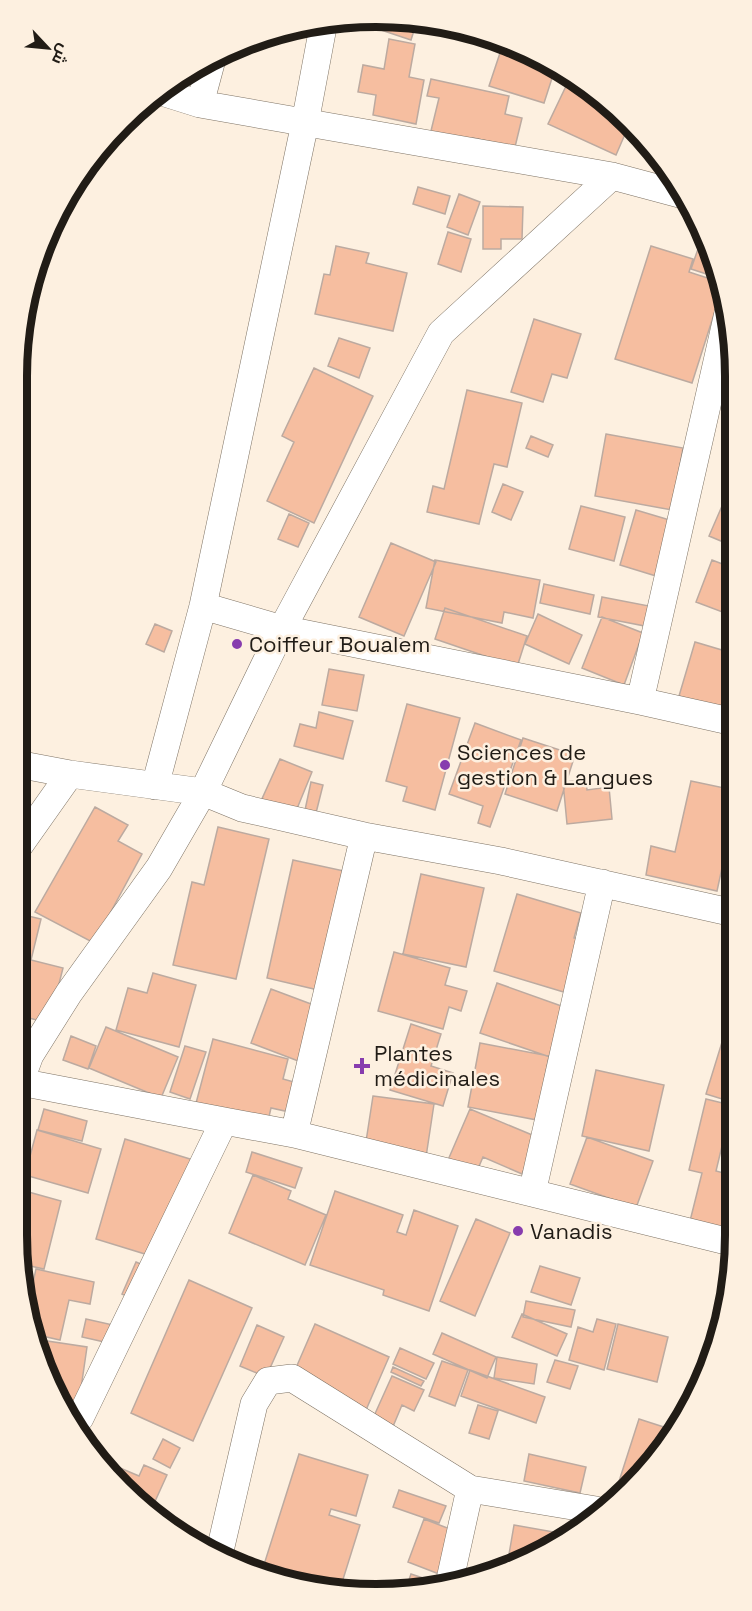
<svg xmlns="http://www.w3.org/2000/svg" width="752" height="1611" font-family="'Space Grotesk',Cairo,sans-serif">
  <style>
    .building { fill: #f6bea0; stroke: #bcaaa0; stroke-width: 1.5 }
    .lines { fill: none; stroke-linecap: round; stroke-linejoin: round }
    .minor-casing { stroke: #7e7365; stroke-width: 28 }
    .minor { stroke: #fff; stroke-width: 27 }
    .poi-dot { fill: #873cae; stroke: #fdf0e0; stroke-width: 2 }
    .labels { text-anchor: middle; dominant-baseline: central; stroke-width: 5; stroke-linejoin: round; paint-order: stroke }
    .poi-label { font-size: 22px; fill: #211c16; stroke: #fdf0e0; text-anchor: start }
    .rim { fill: none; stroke: #211c16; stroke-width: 8 }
  </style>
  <rect width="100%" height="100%" fill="#fdf0e0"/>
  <path class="building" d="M375,17l41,7 -5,16 -39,-13z
    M477,37l18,3 -1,7 -19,-4z
    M389,39l26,5 -6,33 15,3 -8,44 -43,-9 3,-20 -18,-3 5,-27 21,4z
    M503,44l25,8 5,3 -3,10 24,7 -10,31 -55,-17z
    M431,79l78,17 -4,18 17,4 -7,29 -42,-9 -1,6 -42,-9 9,-37 -12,-2z
    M568,82l32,14 29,29 -13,30 -68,-31z
    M418,187l32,9 -5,18 -32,-10z
    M459,194l21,8 -12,33 -21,-8z
    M483,206l40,1 -1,32h-21v10h-18z
    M448,232l23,7 -10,33 -23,-8z
    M336,246l33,7 -3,10 41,10 -14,58 -78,-17 9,-40 6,1z
    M651,246l42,13 -4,13 31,10 2,7 -30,94 -77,-24z
    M698,249l14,5 7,24 -28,-9z
    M534,319l47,15 -14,44 -15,-4 -9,28 -32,-10z
    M339,338l31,10 -11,30 -31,-12z
    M314,368l59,28 -59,127 -47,-22 27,-59 -12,-6z
    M467,390l55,13 -15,64 -13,-3 -15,60 -52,-12 6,-26 11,3z
    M606,434l77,14 -11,62 -77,-14z
    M531,436l22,9 -5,12 -22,-9z
    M732,483h1v63l-24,-10z
    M503,484l20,8 -12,28 -19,-8z
    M581,506l44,11 -11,44 -45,-12z
    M636,510l37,11 -17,55 -36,-11z
    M289,514l20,9 -11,24 -20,-8z
    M391,543l45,19 -32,74 -45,-19z
    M435,560l105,20 -7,38 -29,-6 -2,11 -76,-15z
    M712,560l21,8v48l-37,-14z
    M544,584l50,11 -4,19 -50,-11z
    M602,597l47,9 -4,20 -47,-9z
    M445,608l82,28 -10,31 -82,-28z
    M538,614l44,21 -13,29 -44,-20z
    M602,617l41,16 -19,52 -42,-17z
    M155,624l17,7 -8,21 -18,-8z
    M729,630l4,1 1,68 -5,-2 -4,14 -46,-15 16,-54 27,8z
    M329,669l35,6 -7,36 -35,-6z
    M407,704l53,14 -25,92 -32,-9 4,-14 -21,-6z
    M319,712l34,9 -10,38 -49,-13 6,-22 16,4z
    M475,723l46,17 -31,87 -12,-4 5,-17 -34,-12z
    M523,738l52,17 -18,56 -52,-17z
    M280,759l32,13 -18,44 -33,-15z
    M586,780l1,10 22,-3 3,32 -45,5 -4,-42z
    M691,781l43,9v57l-7,-2 -10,46 -71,-16 5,-29 24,6z
    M311,782l12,3 -7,28 -11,-3z
    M95,807l33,18 -10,16 24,13 -48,89 -59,-31z
    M218,827l51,12 -33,140 -63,-14 19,-83 12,3z
    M293,860l65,14 -27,119 -64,-15z
    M421,874l63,14 -18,79 -63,-13z
    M517,894l64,19 -7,25 9,2 -16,53 -73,-22z
    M24,915l17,4 -10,41 32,8 -14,55 -32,-8v-72z
    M394,952l56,16 -5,17 22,6 -6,20 -12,-4 -6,22 -65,-18z
    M153,973l43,12 -17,62 -63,-17 12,-42 19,5z
    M497,983l70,25 -17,49 -70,-24z
    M271,989l64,24 -21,54 -63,-24z
    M735,993v30l-6,-1z
    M411,1024l30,10 -10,32 22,7 -10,33 -53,-16z
    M17,1025l13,3 -12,51h-1z
    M727,1026l8,3v74l-29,-9z
    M106,1027l72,30 -17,41 -72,-30z
    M71,1036l25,10 -8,23 -25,-9z
    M213,1039l75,20 -5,20 18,5 -7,29 -23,-5 -4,17 -72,-18z
    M480,1043l69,13 -12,64 -69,-13z
    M185,1046l21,6 -16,47 -20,-7z
    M596,1070l68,15 -15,66 -67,-15z
    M373,1096l61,8 -8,53 -61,-9z
    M706,1099l29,7v43l-13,-3 -6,25 19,5v56l-45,-11 12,-48 -13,-3z
    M44,1109l43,12 -5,20 -44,-11z
    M470,1109l67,28 -15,37 -39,-17 -9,21 -29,-11z
    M37,1130l64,19 -13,44 -63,-18z
    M587,1137l66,24 -17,47 -66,-24z
    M125,1139l78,24 -45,95 -62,-19z
    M252,1152l50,16 -7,20 -49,-16z
    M253,1175l38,16 -3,8 38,16 -21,50 -76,-32z
    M25,1191l36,10 -17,68 -23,-5 -4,-37z
    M335,1191l68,24 -6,17 9,3 8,-25 44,16 -29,85 -46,-16 1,-5 -74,-25z
    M476,1219l34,14 -35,83 -35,-15z
    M136,1262l16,7 -14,32 -16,-7z
    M540,1266l40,12 -9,27 -40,-13z
    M36,1269l58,13 -4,22 -21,-4 -9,40 -27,-6 -5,-29z
    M189,1280l63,28 -59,133 -62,-28z
    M526,1301l49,9 -4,17 -48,-10z
    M522,1314l45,20 -10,22 -45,-19z
    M86,1319l27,6 -4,18 -27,-6z
    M597,1319l19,5 -12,46 -35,-10 9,-33 15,5z
    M315,1324l74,33 -23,53 -74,-33z
    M618,1324l50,13 -11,45 -50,-13z
    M257,1325l27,12 -18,40 -26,-11z
    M442,1333l54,24 -9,21 -54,-24z
    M34,1339l53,8 -8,55 -17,-2 -26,-49z
    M400,1348l34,15 -8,16 -33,-15z
    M497,1357l40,7 -3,20 -40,-6z
    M555,1360l23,6 -8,23 -23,-7z
    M442,1361l26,9 -13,36 -26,-10z
    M393,1367l31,14 -3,5 -30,-14z
    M470,1370l75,27 -9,26 -75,-27z
    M392,1376l32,14 -10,21 -12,-6 -13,31 -20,-9z
    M478,1405l20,6 -9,28 -20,-6z
    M639,1419l34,11 -27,42 -32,25z
    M163,1439l17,9 -10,20 -17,-9z
    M299,1454l69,21 -12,41 -25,-7 -2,6 31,10 -20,64 -34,-1 -44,-17z
    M529,1454l57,13 -6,26 -56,-12z
    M113,1465l26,11 5,-11 23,10 -15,33 -41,-37z
    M399,1490l47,16 -7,17 -46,-16z
    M424,1519l44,17 -16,43 -44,-17z
    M514,1525l40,7 -2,13 -17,12 -12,-1 -1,5 -15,5z
    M411,1574l33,11 -21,6h-18z"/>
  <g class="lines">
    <g class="minor-casing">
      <path id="minor" d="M165,93l35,11 412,72 71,19
        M200,104l11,-41
        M203,606l79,23 358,72 94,21
        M640,701l88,-388
        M17,764l53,10 133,18 39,16 122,28 137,25 233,52
        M155,786l48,-180 102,-483 18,-96
        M17,849l53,-75
        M20,1082l10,-27 39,-62 90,-125 44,-76 79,-163 159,-296 171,-157
        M17,1094l3,-12 204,39
        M294,1134l70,-298
        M532,1193l70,-310
        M80,1418l144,-297 70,13 440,109
        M219,1555l35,-151 14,-23 24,-3 178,111 126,21
        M449,1584l21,-95"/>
    </g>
    <use href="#minor" class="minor"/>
  </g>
  <g class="poi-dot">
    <circle cx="237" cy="644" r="6"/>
    <circle cx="445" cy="765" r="6"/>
    <path d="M359 1057h6v6h6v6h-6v6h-6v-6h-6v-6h6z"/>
    <circle cx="518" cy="1231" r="6"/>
  </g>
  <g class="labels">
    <g class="poi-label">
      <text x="249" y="644">Coiffeur Boualem</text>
      <text x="457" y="752">Sciences de<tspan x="457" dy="25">gestion &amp; Langues</tspan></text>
      <text x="374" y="1053">Plantes<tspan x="374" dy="25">médicinales</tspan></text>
      <text x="530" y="1231">Vanadis</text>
    </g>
  </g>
  <path d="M0 0H752V1611H0ZM376 27H376A349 349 0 0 1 725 376V1235A349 349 0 0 1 376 1584H376A349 349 0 0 1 27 1235V376A349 349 0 0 1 376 27Z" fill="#fdf0e0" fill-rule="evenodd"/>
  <path class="rim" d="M376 27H376A349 349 0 0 1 725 376V1235A349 349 0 0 1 376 1584H376A349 349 0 0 1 27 1235V376A349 349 0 0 1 376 27Z"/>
  <g transform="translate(48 48) rotate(116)" stroke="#fdf0e0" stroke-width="4.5" paint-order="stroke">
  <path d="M0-4.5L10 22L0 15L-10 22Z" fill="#211c16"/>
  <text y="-9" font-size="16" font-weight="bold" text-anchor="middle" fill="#211c16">ش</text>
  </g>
</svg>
